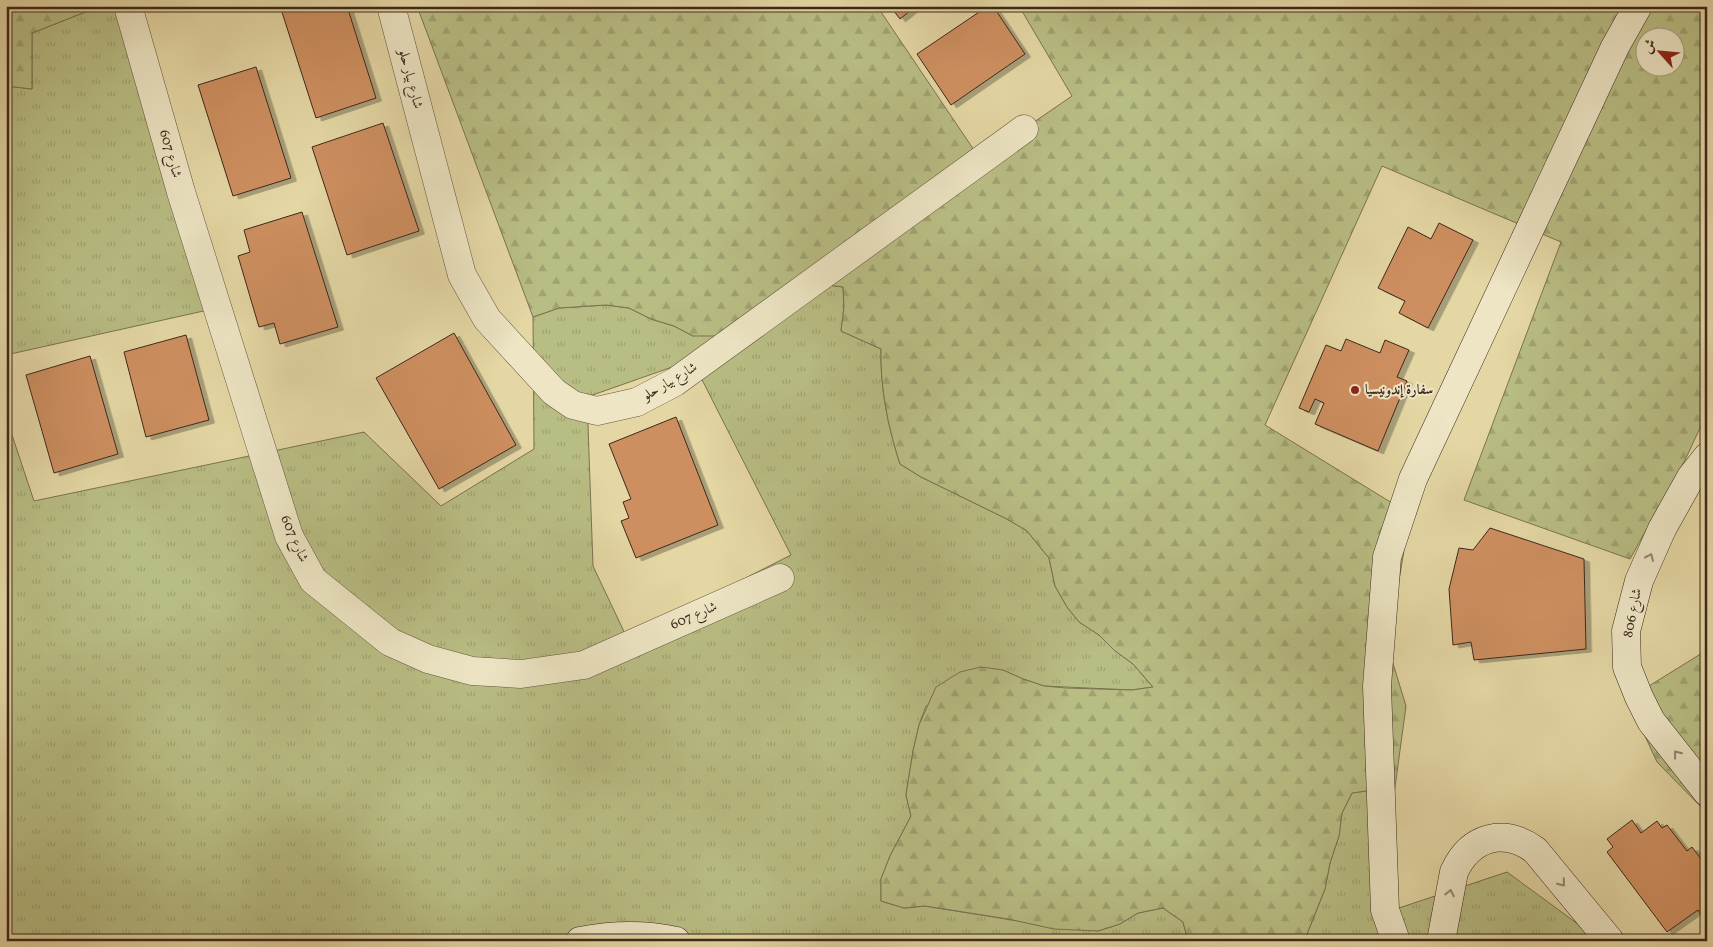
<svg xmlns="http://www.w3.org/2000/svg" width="1713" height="947" font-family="Vollkorn,Amiri,serif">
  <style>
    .grass { fill: url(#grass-tufts); stroke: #7a7250; fill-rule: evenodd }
    .forest { fill: url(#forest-firs); stroke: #7a7250; fill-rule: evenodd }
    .building { fill: #ce8f61; stroke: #3c281d; filter: url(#shadow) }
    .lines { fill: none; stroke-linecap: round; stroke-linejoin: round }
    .street-casing { stroke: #66543f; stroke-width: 29 }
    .secondary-casing { stroke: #3c281d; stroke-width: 29 }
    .street { stroke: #ede5c4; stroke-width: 28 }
    .secondary { stroke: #ede5c4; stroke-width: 28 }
    .oneway { stroke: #948670 }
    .poi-dot { fill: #8f2418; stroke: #ede5c4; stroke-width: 2 }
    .labels { text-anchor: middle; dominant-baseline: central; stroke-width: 4; stroke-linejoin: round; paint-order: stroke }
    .street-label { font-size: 14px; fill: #3c281d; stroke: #ede5c4 }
    .poi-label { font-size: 14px; font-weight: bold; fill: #3c281d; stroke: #ede5c4; text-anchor: start }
  </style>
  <defs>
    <pattern id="grass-tufts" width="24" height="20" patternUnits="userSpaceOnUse" patternTransform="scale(1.25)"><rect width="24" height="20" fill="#b8bd83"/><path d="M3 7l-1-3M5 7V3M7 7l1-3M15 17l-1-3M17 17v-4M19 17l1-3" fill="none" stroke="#9fa271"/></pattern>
    <pattern id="forest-firs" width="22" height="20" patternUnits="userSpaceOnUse" patternTransform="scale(1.25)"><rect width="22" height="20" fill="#b8bd83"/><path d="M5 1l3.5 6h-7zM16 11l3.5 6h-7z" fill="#9fa271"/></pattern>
    <filter id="shadow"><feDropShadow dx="5.5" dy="3" stdDeviation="0" flood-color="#0004"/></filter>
  </defs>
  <rect width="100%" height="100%" fill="#e4d7a4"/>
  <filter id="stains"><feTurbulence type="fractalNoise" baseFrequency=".004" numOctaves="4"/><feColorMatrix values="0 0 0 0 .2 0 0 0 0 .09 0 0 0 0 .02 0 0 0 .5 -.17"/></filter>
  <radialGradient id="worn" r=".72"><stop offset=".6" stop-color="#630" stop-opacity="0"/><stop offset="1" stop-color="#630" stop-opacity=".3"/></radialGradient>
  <path class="grass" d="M101,6h38l69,304 -202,45v-269l26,3v-56z
    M820,284l23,3 1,20 -3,24 40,18c-1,39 7,78 19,115l21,13 86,42 20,12 22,27 6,28 12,21 12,15 20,13 15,15 19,14 20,23 -21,3 -88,-4 -21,-7 -20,-9 -77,36 -7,19 -6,26 -7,44 5,21 -21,40 -9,23v22l23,7 21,-2 106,17 67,8 22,-7 18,-11 25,-5 20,14 5,19h-1182v-524l28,84 330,-69 77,74 93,-57 -1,-132 26,-9 47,-3 23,3 22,11 23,7 19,10zM692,360l99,195 -164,83 -34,-72 -6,-169z
    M1373,790l5,125 129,-43 94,69h-300l6,-7 18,-45 5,-26 9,-27 3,-23 10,-20z"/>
  <path class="forest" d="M6,6h95l-69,27v56l-26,-3z
    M417,6h460l103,153 92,-63 -53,-90h688v407l-22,47 -55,99 -166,-59 97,-258 -179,-76 -117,259 145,89 -22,133 18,59 -13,96 -20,-12 -21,3 -10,20 -3,23 -9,27 -5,26 -18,45 -6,7h-113l-5,-19 -20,-14 -25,5 -18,11 -22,7 -44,-2 -46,-10 -83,-13 -21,2 -23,-7v-22l9,-23 21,-40 -5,-21 7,-44 6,-26 17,-38 24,-15 21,-5 22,3 20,9 21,7 22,2 66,2 21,-3 -20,-23 -19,-14 -15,-15 -20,-13 -12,-15 -12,-21 -6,-28 -22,-27 -20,-12 -86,-42 -21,-13c-12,-37 -20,-76 -19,-115l-40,-18 3,-24 -1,-20 -23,-3 -100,52h-27l-19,-10 -23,-7 -22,-11 -23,-3 -47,3 -26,9zM1646,38h30v30h-30z
    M1707,650v163l-50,-51 -29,-63z"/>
  <path class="building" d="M280,6h67l29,92 -60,20z
    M890,6h26l-16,13z
    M988,6h5l32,48 -74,51 -34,-51z
    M256,67l35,111 -58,18 -35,-111z
    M383,123l36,108 -72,24 -35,-108z
    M302,212l36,115 -58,17 -6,-21 -15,4 -21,-71 12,-4 -6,-22z
    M1439,223l34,17 -45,88 -29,-15 6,-12 -27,-13 30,-61 23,12z
    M454,333l62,112 -77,44 -63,-111z
    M186,335l23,85 -63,17 -22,-85z
    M1346,339l34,14 5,-13 24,10 -12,27 10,4 -29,70 -63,-27 9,-21 -9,-4 -6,13 -10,-4 27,-63 15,6z
    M90,356l28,98 -64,19 -28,-98z
    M676,417l42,108 -82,33 -15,-37 8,-3 -6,-16 8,-3 -22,-55z
    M1490,528l94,31 2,90 -112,11 -3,-18 -18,3 -4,-56 10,-41 14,2z
    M1632,820l9,13 16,-12 5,7 5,-3 20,26 5,-4 15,20v50l-3,2 -6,-9 -31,22 -60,-80 6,-5 -6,-8z"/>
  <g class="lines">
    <g class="street-casing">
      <path id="street" d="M128,6l53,186 108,344 24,44 77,62 38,17 44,12 49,3 63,-9 196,-87
        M391,6l71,269 25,44 67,73 19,13 24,6 40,-9 38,-20 349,-253"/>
    </g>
    <g class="secondary-casing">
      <path id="secondary" d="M1707,457l-16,20 -29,52 -23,52 -13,50 1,36 12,30 12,24 56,71
        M580,941c31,-6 65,-7 96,0
        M1396,941l-11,-31 -8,-224 10,-129 26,-78 202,-432 23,-41
        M1441,941l13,-69c16,-35 49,-45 81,-22l75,91"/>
    </g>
    <use href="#street" class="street"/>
    <use href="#secondary" class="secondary"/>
  </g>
  <defs><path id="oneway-chevron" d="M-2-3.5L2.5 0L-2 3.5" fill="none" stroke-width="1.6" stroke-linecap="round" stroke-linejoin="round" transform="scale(1.25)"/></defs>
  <g class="oneway">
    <use href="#oneway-chevron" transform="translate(1650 557) rotate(-66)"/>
    <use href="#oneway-chevron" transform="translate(1677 754) rotate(-128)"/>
    <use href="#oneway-chevron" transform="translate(1562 883) rotate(51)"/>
    <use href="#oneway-chevron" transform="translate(1450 893) rotate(-79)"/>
  </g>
  <circle class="poi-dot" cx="1355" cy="390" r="5"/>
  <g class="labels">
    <g class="street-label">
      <text transform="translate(410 79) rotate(75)">شارع بيار حلو</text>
      <text transform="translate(170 154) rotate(74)">شارع 607</text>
      <text transform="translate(670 382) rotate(-31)">شارع بيار حلو</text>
      <text transform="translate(294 539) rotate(66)">شارع 607</text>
      <text transform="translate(1633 613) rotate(-79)">شارع 806</text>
      <text transform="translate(694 616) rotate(-24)">شارع 607</text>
    </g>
    <g class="poi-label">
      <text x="1365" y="390">سفارة إندونيسيا</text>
    </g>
  </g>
  <rect width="1713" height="947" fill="none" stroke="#e4d7a4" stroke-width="25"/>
  <rect x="8" y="8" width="1698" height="932" fill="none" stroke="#3c281d" stroke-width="2.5"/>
  <rect x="12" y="12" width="1688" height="922" fill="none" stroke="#3c281d"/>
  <g transform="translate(1660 52) rotate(297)"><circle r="24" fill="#ede5c4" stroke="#a69981"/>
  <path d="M0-4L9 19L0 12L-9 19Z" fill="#8f2418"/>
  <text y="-8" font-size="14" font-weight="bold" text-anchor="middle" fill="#3c281d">ش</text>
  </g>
  <rect width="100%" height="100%" filter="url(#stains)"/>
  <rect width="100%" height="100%" fill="url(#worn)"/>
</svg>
